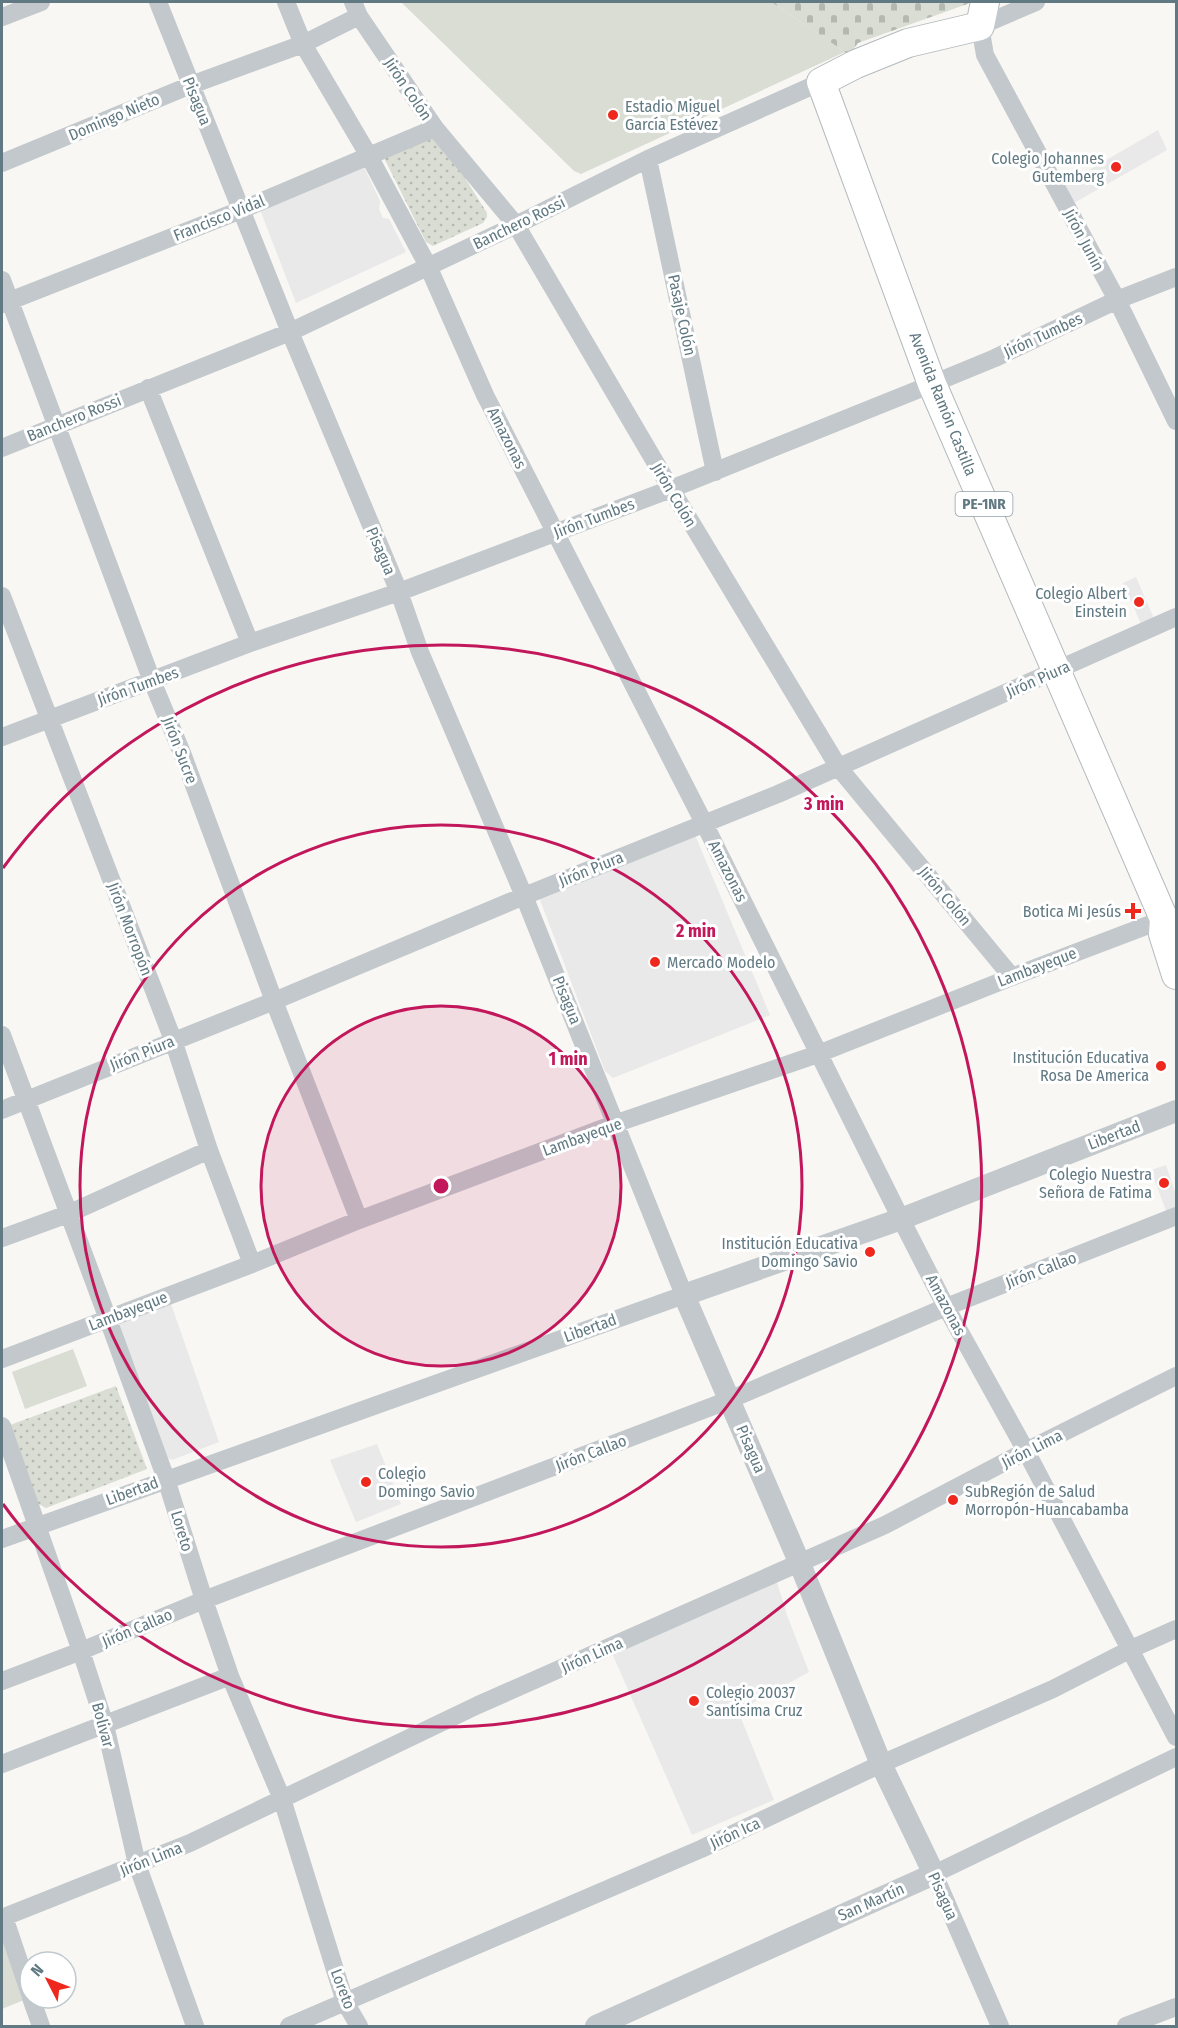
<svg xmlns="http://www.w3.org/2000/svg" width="1178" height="2028" font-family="'Fira Sans Condensed',sans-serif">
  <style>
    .built { fill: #e8e9e8 }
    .cemetery { fill: url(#cemetery-stones) }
    .park { fill: url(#park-dots) }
    .pitch { fill: #d9ddd3 }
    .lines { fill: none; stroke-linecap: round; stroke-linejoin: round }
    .primary-casing { stroke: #b3babd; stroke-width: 30 }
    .minor { stroke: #c2c8cb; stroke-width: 18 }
    .tertiary { stroke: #c2c8cb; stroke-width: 22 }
    .primary { stroke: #fff; stroke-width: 28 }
    .ring { fill: none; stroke: #c2185b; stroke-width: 3 }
    .poi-dot { fill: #ef281d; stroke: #fff; stroke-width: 2 }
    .labels { text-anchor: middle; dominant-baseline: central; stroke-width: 6; stroke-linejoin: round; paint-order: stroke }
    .shield { fill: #fff; stroke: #90a1a8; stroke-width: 1.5 }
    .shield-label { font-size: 15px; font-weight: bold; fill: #617982 }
    .street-label { font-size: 16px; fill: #617982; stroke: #fff }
    .poi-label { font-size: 16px; fill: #617982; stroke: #fff; text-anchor: end }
    .centre { fill: #c2185b; stroke: #fff; stroke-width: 3 }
    .ring-label { font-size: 18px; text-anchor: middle; font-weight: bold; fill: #c2185b; stroke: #fff; stroke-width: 6; stroke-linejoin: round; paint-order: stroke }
  </style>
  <defs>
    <pattern id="cemetery-stones" width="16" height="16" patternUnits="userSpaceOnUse" patternTransform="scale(1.5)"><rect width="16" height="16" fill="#d9ddd3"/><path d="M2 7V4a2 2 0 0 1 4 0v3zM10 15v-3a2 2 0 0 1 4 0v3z" fill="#b3b8b1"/></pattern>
    <pattern id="park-dots" width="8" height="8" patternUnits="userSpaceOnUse" patternTransform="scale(1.5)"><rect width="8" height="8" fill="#d9ddd3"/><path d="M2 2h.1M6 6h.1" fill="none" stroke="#b3b8b1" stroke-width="1.8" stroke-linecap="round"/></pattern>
  </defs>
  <rect width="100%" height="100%" fill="#f8f7f4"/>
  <path class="built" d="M1158,130l9,20 -93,53 -9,-19z
    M363,165l17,36 -1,8 4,9 6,1 17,33 -110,51 -37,-96z
    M1136,577l19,44 -13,5 -19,-43z
    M693,830l77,185 -157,63 -8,-7 -68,-179z
    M1166,1165l10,30v12l-10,4 -15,-41z
    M169,1298l50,144 -47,18 -7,-3 -48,-141z
    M377,1444l24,60 -45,18 -26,-62z
    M776,1579l11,36 22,57 -71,39 36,89 -82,35 -81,-184z"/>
  <path class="cemetery" d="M771,2h202l-115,41 -9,12z"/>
  <path class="park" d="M438,135l49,78v4l-4,6 -50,23 -7,-4 -42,-84z
    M116,1386l31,83 -101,39 -11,-6 -25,-77z"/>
  <path class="pitch" d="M401,2h370l74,50 -264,122 -7,-3z
    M73,1349l14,37 -62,23 -13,-37z
    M2,1929l22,71 -22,9z"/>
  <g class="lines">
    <g class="primary-casing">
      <path id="primary" d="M985,2l-5,24 -72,17 -52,21 -35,18 111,302 232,535 12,15
        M1164,919l-1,15 13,41"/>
    </g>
    <path class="minor" d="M286,2l17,42 66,112 59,110 57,129 219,428 197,396 45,88 80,144 150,286
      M353,2l6,14 76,112 81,97 155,264 168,279 173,209
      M1036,2l-56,24 5,29 132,245 59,121
      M2,17l39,-15
      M648,159l67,313
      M2,163l189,-78 112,-41 56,-28
      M2,280l150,401 30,72 92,248 85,219
      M2,304l239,-94 194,-82
      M148,388l102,255
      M2,448l288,-116 226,-107 132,-66 173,-77
      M2,596l171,444 36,110 43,114
      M2,737l248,-94 149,-51 272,-103 261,-105 63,-26 122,-58 59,-23
      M2,1035l106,284 58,160 38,121 26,76 52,123 63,203 14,24
      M2,1110l272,-109 250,-105 254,-102 398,-177
      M2,1238l66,-24 141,-64
      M2,1359l250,-95 107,-44 258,-97 201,-69 194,-77 160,-61
      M2,1426l79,225 24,74 32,139 58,162
      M2,1539l682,-244 -160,-399 -104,-244 -21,-60 -109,-260 -132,-330
      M2,1681l79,-30 123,-51 525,-200 217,-93 230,-91
      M2,1764l228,-88
      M4,1917l26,77
      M2,1918l188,-75 288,-138 407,-180 141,-74 150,-75
      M31,1998l10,28
      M289,2026l412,-177 180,-85 172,-75 78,-40 45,-20
      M1000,2026l-66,-152 242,-117
      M1126,2026l50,-19"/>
    <path class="tertiary" d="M596,2026l338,-152 -53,-110 -81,-200 -116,-269 217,-76 275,-108"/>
    <use href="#primary" class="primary"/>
  </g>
  <circle cx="441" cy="1186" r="180" fill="#c2185b" fill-opacity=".12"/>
  <g class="ring">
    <circle cx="441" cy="1186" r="180"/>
    <circle cx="441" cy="1186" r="361"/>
    <path d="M3 868A541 541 0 1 1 3 1504"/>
  </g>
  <g class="poi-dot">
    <circle cx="613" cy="115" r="6"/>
    <circle cx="1116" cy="167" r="6"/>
    <circle cx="1139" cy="602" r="6"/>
    <path d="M1130 902h6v6h6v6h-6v6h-6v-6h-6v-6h6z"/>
    <circle cx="655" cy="962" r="6"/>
    <circle cx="1161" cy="1066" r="6"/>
    <circle cx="1164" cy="1183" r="6"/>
    <circle cx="870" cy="1252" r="6"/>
    <circle cx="366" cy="1482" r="6"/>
    <circle cx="953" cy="1500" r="6"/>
    <circle cx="694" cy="1701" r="6"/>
  </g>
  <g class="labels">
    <rect class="shield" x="955.5" y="492" width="57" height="24" rx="4.5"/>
    <g class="shield-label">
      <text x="984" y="504">PE-1NR</text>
    </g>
    <g class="street-label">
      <text transform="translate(408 89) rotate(56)">Jirón Colón</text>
      <text transform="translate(197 101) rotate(68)">Pisagua</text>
      <text transform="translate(114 117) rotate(-23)">Domingo Nieto</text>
      <text transform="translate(219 218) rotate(-22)">Francisco Vidal</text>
      <text transform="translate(519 223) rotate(-26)">Banchero Rossi</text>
      <text transform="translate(1084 240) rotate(62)">Jirón Junín</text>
      <text transform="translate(682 315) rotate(78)">Pasaje Colón</text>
      <text transform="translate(1043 335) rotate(-25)">Jirón Tumbes</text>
      <text transform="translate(943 404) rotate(68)">Avenida Ramón Castilla</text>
      <text transform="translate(74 418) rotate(-22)">Banchero Rossi</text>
      <text transform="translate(507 438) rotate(63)">Amazonas</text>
      <text transform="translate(674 495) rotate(59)">Jirón Colón</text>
      <text transform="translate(594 518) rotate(-21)">Jirón Tumbes</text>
      <text transform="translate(381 551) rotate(67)">Pisagua</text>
      <text transform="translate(1038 679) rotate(-24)">Jirón Piura</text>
      <text transform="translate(138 686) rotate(-20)">Jirón Tumbes</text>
      <text transform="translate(180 750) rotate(69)">Jirón Sucre</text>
      <text transform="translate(591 869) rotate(-22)">Jirón Piura</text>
      <text transform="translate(728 871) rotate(63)">Amazonas</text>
      <text transform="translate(945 896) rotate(50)">Jirón Colón</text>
      <text transform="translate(130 929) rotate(69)">Jirón Morropón</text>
      <text transform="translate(1037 967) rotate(-21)">Lambayeque</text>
      <text transform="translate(567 1000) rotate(68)">Pisagua</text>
      <text transform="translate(142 1053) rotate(-22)">Jirón Piura</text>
      <text transform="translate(1114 1135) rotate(-21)">Libertad</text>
      <text transform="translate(582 1137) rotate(-20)">Lambayeque</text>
      <text transform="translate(1041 1270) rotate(-21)">Jirón Callao</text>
      <text transform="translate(946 1305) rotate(62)">Amazonas</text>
      <text transform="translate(128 1311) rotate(-21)">Lambayeque</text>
      <text transform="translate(590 1328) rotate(-20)">Libertad</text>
      <text transform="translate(751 1449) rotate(67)">Pisagua</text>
      <text transform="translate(1032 1449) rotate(-27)">Jirón Lima</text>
      <text transform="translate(591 1453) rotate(-21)">Jirón Callao</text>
      <text transform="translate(132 1491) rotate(-20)">Libertad</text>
      <text transform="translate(182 1531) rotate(73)">Loreto</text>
      <text transform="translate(137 1628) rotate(-23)">Jirón Callao</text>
      <text transform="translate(592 1655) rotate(-24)">Jirón Lima</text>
      <text transform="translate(103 1725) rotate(75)">Bolivar</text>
      <text transform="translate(735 1833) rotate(-25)">Jirón Ica</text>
      <text transform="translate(151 1859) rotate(-22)">Jirón Lima</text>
      <text transform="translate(943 1896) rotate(66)">Pisagua</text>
      <text transform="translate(871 1902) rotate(-24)">San Martín</text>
      <text transform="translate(343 1989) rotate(69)">Loreto</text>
    </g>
    <g class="poi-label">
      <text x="625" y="106" text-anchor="start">Estadio Miguel<tspan x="625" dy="18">García Estévez</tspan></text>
      <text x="1104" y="158">Colegio Johannes<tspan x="1104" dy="18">Gutemberg</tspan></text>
      <text x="1127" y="593">Colegio Albert<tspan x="1127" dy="18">Einstein</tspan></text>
      <text x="1121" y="911">Botica Mi Jesús</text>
      <text x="667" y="962" text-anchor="start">Mercado Modelo</text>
      <text x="1149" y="1057">Institución Educativa<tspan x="1149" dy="18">Rosa De America</tspan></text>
      <text x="1152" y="1174">Colegio Nuestra<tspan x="1152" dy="18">Señora de Fatima</tspan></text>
      <text x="858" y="1243">Institución Educativa<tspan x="858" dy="18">Domingo Savio</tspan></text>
      <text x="378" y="1473" text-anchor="start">Colegio<tspan x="378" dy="18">Domingo Savio</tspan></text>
      <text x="965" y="1491" text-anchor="start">SubRegión de Salud<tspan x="965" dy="18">Morropón-Huancabamba</tspan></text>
      <text x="706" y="1692" text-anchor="start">Colegio 20037<tspan x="706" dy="18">Santísima Cruz</tspan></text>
    </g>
  </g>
  <circle cx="441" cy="1186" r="9" class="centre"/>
  <g class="ring-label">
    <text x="824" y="810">3 min</text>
    <text x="696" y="937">2 min</text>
    <text x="568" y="1065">1 min</text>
  </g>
  <rect width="1178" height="2028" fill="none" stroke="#617982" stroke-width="6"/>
  <g transform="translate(48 1980) rotate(312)"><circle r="28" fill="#ffffff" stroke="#c0c9cd" stroke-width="1.5"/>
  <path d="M0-4.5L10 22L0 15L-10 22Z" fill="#ef281d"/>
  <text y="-9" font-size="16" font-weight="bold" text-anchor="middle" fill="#617982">N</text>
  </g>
</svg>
